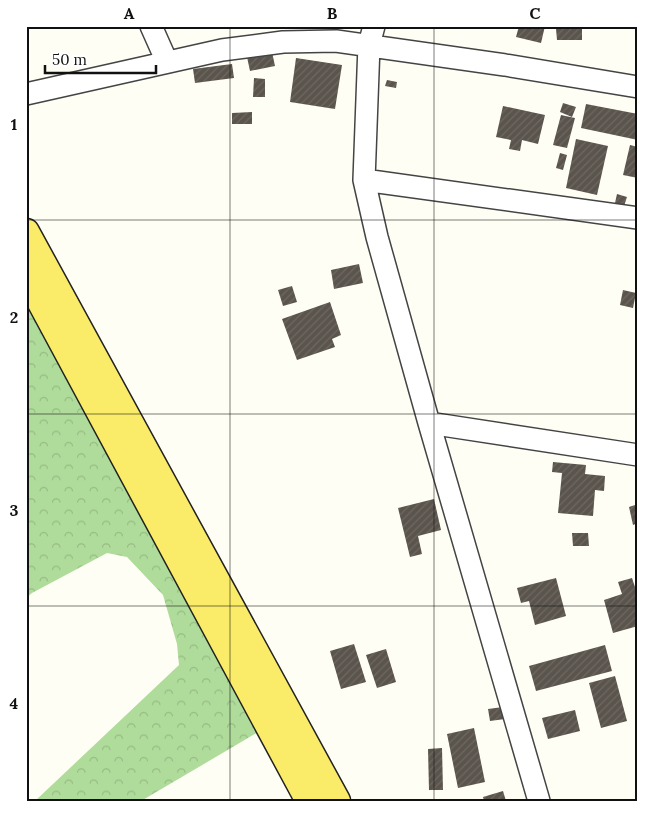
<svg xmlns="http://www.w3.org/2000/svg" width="664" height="827" font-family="Lora,serif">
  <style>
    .forest { fill: url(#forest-crowns) }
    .building { fill: url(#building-hatch) }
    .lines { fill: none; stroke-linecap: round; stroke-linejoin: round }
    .minor-casing { stroke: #444; stroke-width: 24 }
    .major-casing { stroke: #222; stroke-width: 29 }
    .minor { stroke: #fff; stroke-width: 21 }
    .major { stroke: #faeb69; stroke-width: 26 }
    .grid { fill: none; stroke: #111; stroke-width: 1; stroke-opacity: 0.55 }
    .neatline { fill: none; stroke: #111; stroke-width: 2 }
    .grid-label { font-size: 16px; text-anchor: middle; font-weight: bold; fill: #111 }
  </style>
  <defs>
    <pattern id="forest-crowns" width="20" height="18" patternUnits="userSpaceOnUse" patternTransform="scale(1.25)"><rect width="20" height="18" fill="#afdc9b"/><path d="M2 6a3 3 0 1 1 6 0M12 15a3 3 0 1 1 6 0" fill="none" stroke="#96bc84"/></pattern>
    <pattern id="building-hatch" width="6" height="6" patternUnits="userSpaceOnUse" patternTransform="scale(1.25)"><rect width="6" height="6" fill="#5a544d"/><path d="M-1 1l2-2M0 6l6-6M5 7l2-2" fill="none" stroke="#6d6862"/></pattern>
  </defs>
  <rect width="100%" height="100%" fill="#fffef4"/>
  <path class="forest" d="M26,302l234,429 -119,70h-106l144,-136 -2,-21 -14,-49 -36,-38 -20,-4 -75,40 -6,5z"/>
  <path class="building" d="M519,26h26l-4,17 -25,-6z
    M582,28v12h-25l-1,-11z
    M272,52l3,14 -25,5 -3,-14z
    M296,58l46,7 -7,44 -45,-7z
    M232,64l2,14 -39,5 -2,-14z
    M254,78l11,1v18h-12z
    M387,80l10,2 -1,6 -11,-2z
    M563,103l13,4 -4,10 -12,-5z
    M586,104l52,10v26l-57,-12z
    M503,106l42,9 -7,29 -16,-4 -2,11 -11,-2 2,-9 -15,-3z
    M252,112v12h-20v-11z
    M561,115l14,3 -8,30 -14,-3z
    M576,139l32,7 -11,49 -31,-7z
    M630,145l8,2v31l-15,-3z
    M560,153l7,2 -4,15 -7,-2z
    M617,194l10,3 -3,9 -9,-3z
    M359,264l4,19 -29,6 -3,-19z
    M292,286l5,16 -14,4 -5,-16z
    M623,290l13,3 -3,15 -13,-3z
    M330,302l11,33 -9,4 3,8 -38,13 -15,-41z
    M553,462l33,3 -1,9 20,2 -1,15 -9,-1 -2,26 -35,-3 4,-40 -10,-1z
    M434,499l7,31 -23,6 4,18 -12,3 -12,-49z
    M638,504v19l-5,2 -4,-18z
    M572,533h16l1,13h-16z
    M556,578l10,38 -31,9 -6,-24 -8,2 -4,-15z
    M632,578l6,18v30l-25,7 -9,-33 18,-6 -4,-12z
    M354,644l12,38 -25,7 -11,-38z
    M605,645l7,26 -76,20 -7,-25z
    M386,649l10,33 -19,6 -11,-33z
    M615,676l12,45 -26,7 -12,-45z
    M503,707l2,12 -15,2 -2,-12z
    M575,710l5,21 -32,8 -6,-21z
    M474,728l11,54 -27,6 -11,-54z
    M442,748l1,42h-14l-1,-41z
    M503,791l3,10h-22l-1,-4z"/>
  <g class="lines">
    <g class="minor-casing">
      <path id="minor" d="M151,26l16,36
        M374,26l-5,19 -5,135 13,57 52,186 110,378
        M26,94l196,-44 61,-8 53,-1 169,24 133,22
        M364,180l274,38
        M429,423l209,32"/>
    </g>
    <g class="major-casing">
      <path id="major" d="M26,232l311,569
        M26,275l283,526"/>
    </g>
    <use href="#minor" class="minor"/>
    <use href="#major" class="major"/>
  </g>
  <path class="grid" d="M230,26v775M434,26v775M26,220h612M26,414h612M26,606h612"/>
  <rect width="664" height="827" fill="none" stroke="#ffffff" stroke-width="55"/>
  <path d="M45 65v8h111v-8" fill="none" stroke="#111111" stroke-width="2.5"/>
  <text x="52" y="65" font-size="15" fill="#111111" stroke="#ffffff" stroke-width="4" paint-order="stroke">50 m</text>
  <rect x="28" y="28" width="608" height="772" class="neatline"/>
  <g class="grid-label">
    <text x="129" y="19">A</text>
    <text x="332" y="19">B</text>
    <text x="535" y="19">C</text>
    <text x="14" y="130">1</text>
    <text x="14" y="323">2</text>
    <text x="14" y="516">3</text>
    <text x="14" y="709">4</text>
  </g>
</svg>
